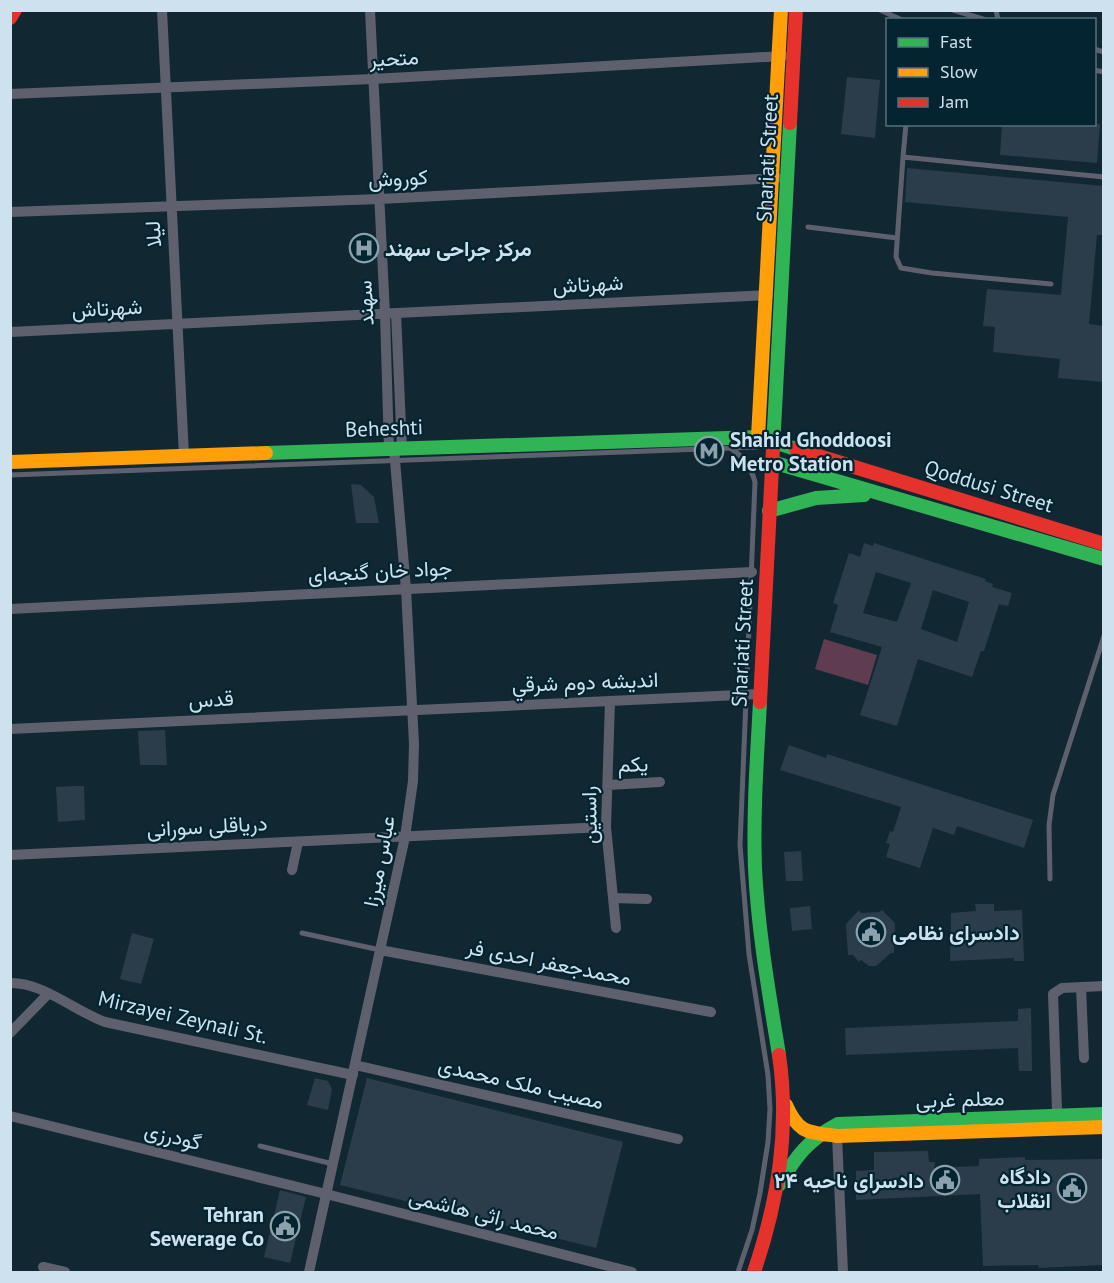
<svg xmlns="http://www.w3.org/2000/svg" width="1114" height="1283" font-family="'PT Sans',Vazirmatn,sans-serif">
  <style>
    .green { fill: #5f3c4f }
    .building { fill: #2b3d4a; fill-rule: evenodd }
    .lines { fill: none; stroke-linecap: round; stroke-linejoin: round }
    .lane { stroke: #5e606e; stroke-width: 5 }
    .street { stroke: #5e606e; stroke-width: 10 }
    .fast { stroke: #30b455; stroke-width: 14 }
    .slow { stroke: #ff9f0a; stroke-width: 14 }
    .jam { stroke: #e5322d; stroke-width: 14 }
    .labels { text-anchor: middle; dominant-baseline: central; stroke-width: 4.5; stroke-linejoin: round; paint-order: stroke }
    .street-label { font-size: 21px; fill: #cde2ee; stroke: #052431 }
    .poi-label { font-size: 21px; font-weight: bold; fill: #cde2ee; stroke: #052431; text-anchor: start }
  </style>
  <rect width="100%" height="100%" fill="#112832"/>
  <path class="green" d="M824,639l53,16 -9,30 -53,-16z"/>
  <path class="building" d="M847,77l33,3 -5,58 -34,-4z
    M1002,124h98l-3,39 -97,-8z
    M907,168l197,18v49h-7l-8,89 15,2v56l-46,-4 2,-19 -67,-7 2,-25 -12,-1 4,-37 74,6 7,-78 -163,-15z
    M351,484l10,1 13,12 5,26h-23z
    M864,543l9,3 1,-3 112,36 -1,2 8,3 -1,3 20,6 -4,13 -9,-2 -15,47h-3l-9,26 -54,-18 -21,67 -37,-11 22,-68 -52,-15 8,-27 -5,-2 16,-50 11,4zM876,572l35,11 -14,39 -34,-9zM933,590l36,12 -12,40 -36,-13z
    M165,730l2,35h-27l-2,-34z
    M789,745l37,13 1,-4 206,66 -9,28 -67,-22 -3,9 -21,-7 -13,40 -34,-11 4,-13 -4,-1 4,-12 3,1 8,-25 -121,-37z
    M73,786h11l1,34 -27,2 -2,-35z
    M801,851l2,30h-17l-2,-29z
    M975,904h19v7l28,-1 2,51h-10v-3l-64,3 1,-48 25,-2z
    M810,906l2,23 -20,2 -2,-23z
    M859,910l2,3 18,-1 3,-2 13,13 -1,30h-3l-15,13h-7l-8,-6 -2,2 -6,-7h-5l-2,-31z
    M132,933l22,6 -13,45 -21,-5z
    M1031,1008l1,63h-13l-1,-23 -172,7 -1,-27 173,-7v-12z
    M315,1078l13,3 4,8 -4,21 -21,-5z
    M367,1078l256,64 -27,106 -256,-63z
    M928,1151l1,11h6l-1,6 45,-2v-7l46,-2v3l79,-1v106l-65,3 -1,-3 -55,1 -3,-72 -124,6v-29l18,-1v-18z
    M280,1190l26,7 -16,66 -26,-6z"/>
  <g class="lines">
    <path class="lane" d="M880,10l22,10
      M953,10l33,10
      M996,10l2,10
      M1094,49l10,3
      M1094,70l10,2
      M906,124l-3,33 201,20
      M903,157l-7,100 5,11 31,5 119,11
      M808,227l89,11
      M730,448c13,8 21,19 25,34l-15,363 9,109 19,121 2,34 -2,33 -8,51 -8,37 -14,42
      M10,475l747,-28 7,-2
      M1050,879l-1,-54 4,-30 51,-159
      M302,933l78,17
      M260,1146l73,18"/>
    <path class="street" d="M162,10l22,446
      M370,10l15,304 4,135
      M10,94l363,-15 410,-23
      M10,212l370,-13 397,-21
      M396,313l6,136
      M10,332l758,-37
      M10,609l742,-37
      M610,701l-4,126 10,101
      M10,729l750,-35
      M608,785l52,-3
      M10,855l596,-28
      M292,870l6,-28
      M613,898l34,1
      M380,950l331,62
      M10,983c32,-1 65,28 95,39l248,53
      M1081,987l3,71
      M10,1033l38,-39
      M355,1065l323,74
      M1057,1110l-4,-116 9,-6 42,-2
      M10,1116l316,78 306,78
      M837,1136l6,136
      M43,1267l22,5
      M309,1272l96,-435 8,-56 1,-37 -8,-155 -12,-140"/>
    <path class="fast" d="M773,448l17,-325
      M266,453l492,-16 38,12
      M772,462l332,97
      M769,511l47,-13 48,-3
      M760,702c-3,55 -7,111 -5,166 3,63 14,125 24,187
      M779,1185c17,-29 29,-45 59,-61l266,-10"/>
    <path class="slow" d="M758,437l23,-427
      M10,462l256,-9
      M786,1105c13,29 22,27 51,31l267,-9"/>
    <path class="jam" d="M10,18l5,-8
      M790,123l6,-113
      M796,449l308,95
      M760,702l13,-254
      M754,1272c24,-71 36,-142 25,-217"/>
  </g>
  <defs>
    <g id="hospital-ring" transform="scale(1.5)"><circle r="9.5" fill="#052431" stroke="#8ba1ac" stroke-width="1.5"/><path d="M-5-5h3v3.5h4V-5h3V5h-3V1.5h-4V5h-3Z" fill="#8ba1ac"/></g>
    <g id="metro-ring" transform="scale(1.5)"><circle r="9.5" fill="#052431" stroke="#8ba1ac" stroke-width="1.5"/><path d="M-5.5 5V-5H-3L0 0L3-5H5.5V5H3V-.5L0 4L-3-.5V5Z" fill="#8ba1ac"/></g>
    <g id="civic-ring" transform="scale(1.5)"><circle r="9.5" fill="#052431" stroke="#8ba1ac" stroke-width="1.5"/><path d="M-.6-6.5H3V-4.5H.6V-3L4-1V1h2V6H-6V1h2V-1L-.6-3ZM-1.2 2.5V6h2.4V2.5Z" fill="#8ba1ac"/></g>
  </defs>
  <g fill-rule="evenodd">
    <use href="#hospital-ring" x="364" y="248"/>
    <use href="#metro-ring" x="709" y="451"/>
    <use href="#civic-ring" x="871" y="932"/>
    <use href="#civic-ring" x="945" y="1180"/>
    <use href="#civic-ring" x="1072" y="1188"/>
    <use href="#civic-ring" x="285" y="1226"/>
  </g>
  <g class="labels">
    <g class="street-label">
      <text transform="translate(394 58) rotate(-3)">متحیر</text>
      <text transform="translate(767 158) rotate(-87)">Shariati Street</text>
      <text transform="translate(398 178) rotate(-3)">کوروش</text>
      <text transform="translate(153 234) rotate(-93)">لیلا</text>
      <text transform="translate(588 284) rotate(-3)">شهرتاش</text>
      <text transform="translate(365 303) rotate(-93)">سهند</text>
      <text transform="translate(107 308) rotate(-3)">شهرتاش</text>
      <text transform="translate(384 428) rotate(-2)">Beheshti</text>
      <text transform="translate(989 486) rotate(17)">Qoddusi Street</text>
      <text transform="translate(380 571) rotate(-3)">جواد خان گنجه‌ای</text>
      <text transform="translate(742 643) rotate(-87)">Shariati Street</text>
      <text transform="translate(585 682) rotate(-2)">انديشه دوم شرقي</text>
      <text transform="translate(211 699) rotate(-3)">قدس</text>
      <text transform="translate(633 764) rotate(-2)">یکم</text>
      <text transform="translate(589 815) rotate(-91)">راستین</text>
      <text transform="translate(207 826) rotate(-3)">دریاقلی سورانی</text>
      <text transform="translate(379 861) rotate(-79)">عباس میرزا</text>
      <text transform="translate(549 962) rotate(11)">محمدجعفر احدی فر</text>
      <text transform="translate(183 1017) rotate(13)">Mirzayei Zeynali St.</text>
      <text transform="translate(521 1083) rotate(13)">مصیب ملک محمدی</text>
      <text transform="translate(960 1099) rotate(-2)">معلم غربی</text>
      <text transform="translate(173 1136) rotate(14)">گودرزی</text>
      <text transform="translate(484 1214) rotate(14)">محمد راثی هاشمی</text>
    </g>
    <g class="poi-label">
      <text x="385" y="248">مرکز جراحی سهند</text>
      <text x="730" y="439">Shahid Ghoddoosi<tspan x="730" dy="24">Metro Station</tspan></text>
      <text x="892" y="932">دادسرای نظامی</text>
      <text x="1051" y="1176" text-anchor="end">دادگاه<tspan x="1051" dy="24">انقلاب</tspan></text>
      <text x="924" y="1180" text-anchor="end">دادسرای ناحیه ۲۴</text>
      <text x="264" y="1214" text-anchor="end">Tehran<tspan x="264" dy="24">Sewerage Co</tspan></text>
    </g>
  </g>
  <rect width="1114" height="1283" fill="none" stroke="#cde2ee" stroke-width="24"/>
  <rect x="886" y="18" width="210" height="108" fill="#052431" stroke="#55707d" stroke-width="1.5"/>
  <rect x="898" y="38" width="30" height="9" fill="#30b455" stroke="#55707d" stroke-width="1.5"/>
  <text x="940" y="48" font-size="18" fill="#cde2ee">Fast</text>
  <rect x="898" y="68" width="30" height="9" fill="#ff9f0a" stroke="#55707d" stroke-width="1.5"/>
  <text x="940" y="78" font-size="18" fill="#cde2ee">Slow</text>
  <rect x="898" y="98" width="30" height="9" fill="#e5322d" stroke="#55707d" stroke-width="1.5"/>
  <text x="940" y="108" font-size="18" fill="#cde2ee">Jam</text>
</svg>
